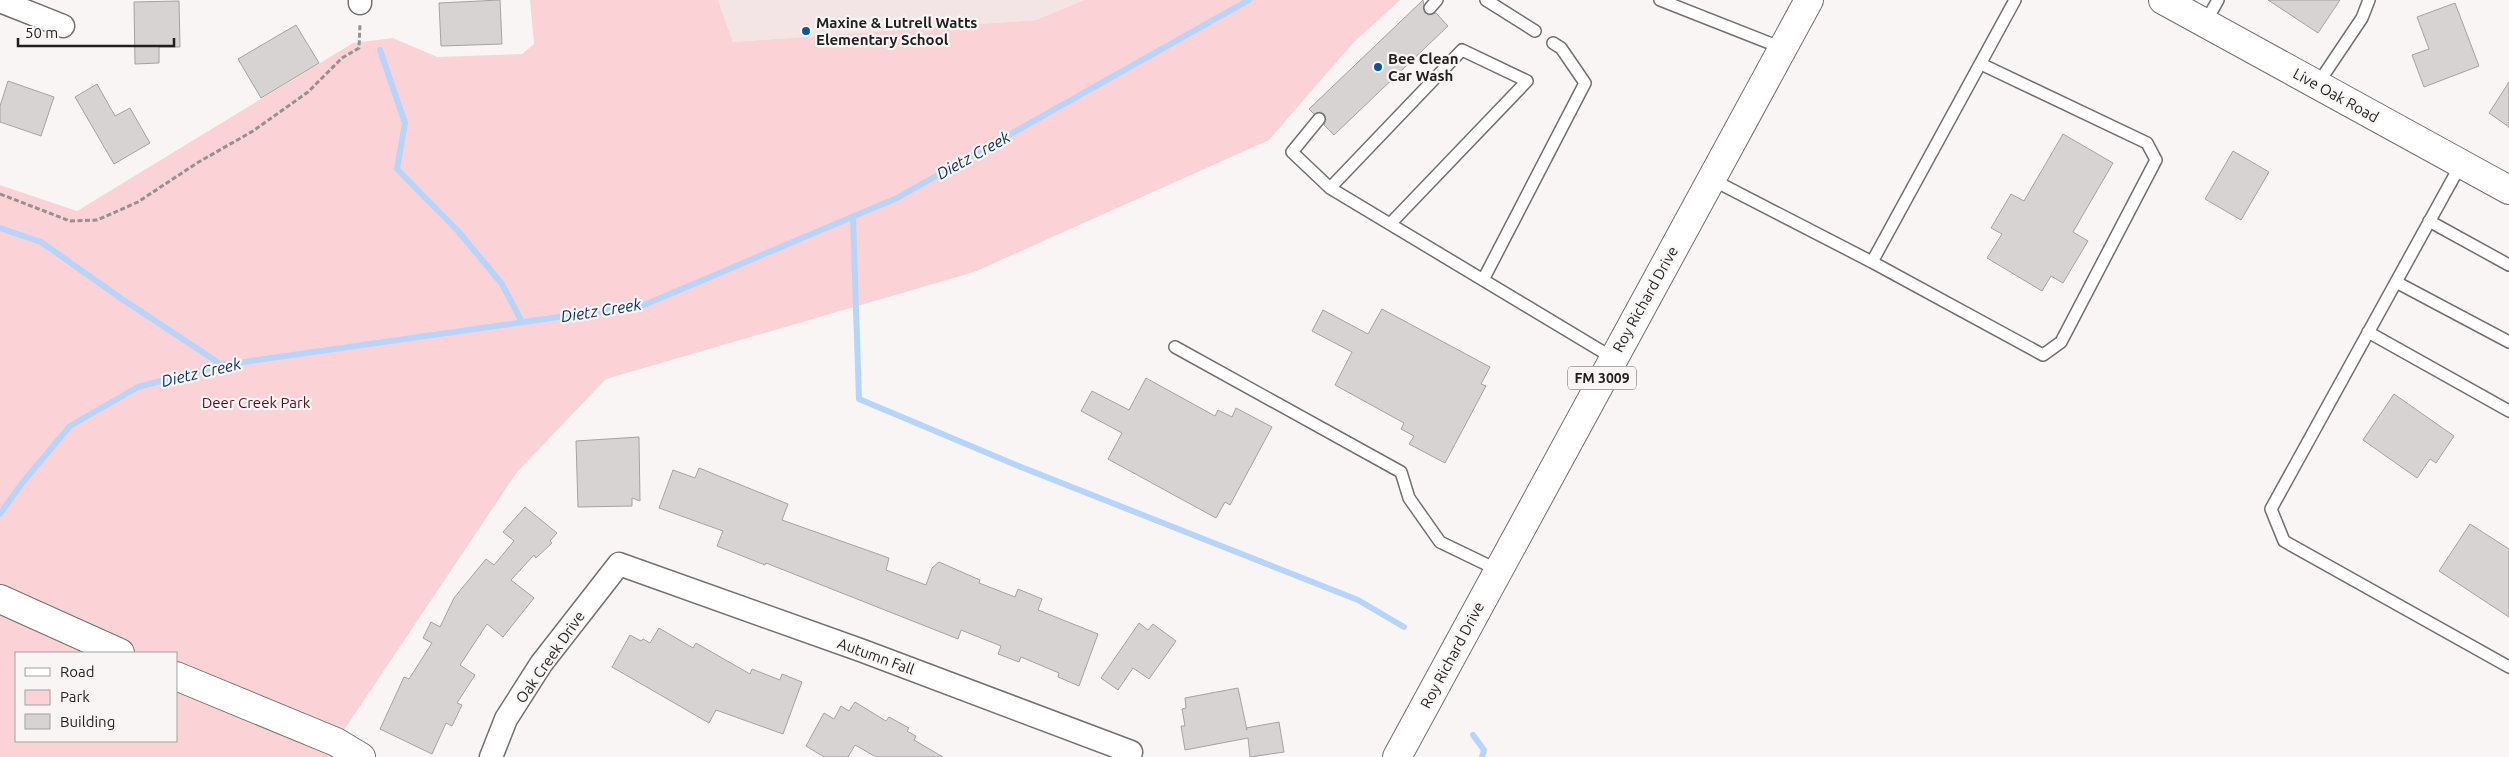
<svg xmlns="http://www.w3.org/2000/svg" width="2509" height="757" font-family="Ubuntu,sans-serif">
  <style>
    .built { fill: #f3e5e6 }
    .green { fill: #fbd3d6; fill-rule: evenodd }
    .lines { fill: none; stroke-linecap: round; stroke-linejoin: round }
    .stream { stroke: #b5d5fc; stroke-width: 6 }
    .building { fill: #d8d3d3; stroke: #a6a2a2 }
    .lane-casing { stroke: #736f6f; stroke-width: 14 }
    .street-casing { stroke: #736f6f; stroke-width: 25 }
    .secondary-casing { stroke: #736f6f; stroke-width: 30 }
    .primary-casing { stroke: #736f6f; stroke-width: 30 }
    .path { stroke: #949191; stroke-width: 3; stroke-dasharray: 5 2.5; stroke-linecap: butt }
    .lane { stroke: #fff; stroke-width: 11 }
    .street { stroke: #fff; stroke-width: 22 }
    .secondary { stroke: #fff; stroke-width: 28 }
    .primary { stroke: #fff; stroke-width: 28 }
    .poi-dot { fill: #0055a3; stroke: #f9f5f5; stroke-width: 2 }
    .labels { text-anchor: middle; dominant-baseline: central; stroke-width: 4.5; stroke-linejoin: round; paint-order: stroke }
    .shield { fill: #f9f5f5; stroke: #615e5e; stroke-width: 1 }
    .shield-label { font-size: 14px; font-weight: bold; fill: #201e1e }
    .poi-label { font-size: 15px; font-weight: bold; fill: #201e1e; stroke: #f9f5f5; text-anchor: start }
    .street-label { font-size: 15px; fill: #201e1e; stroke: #f9f5f5 }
    .park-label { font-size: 15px; fill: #5b0c1e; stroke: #f9f5f5 }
    .water-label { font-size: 16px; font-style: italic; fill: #08305b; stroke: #f9f5f5 }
  </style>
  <rect width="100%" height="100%" fill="#f9f5f5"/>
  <path class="built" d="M718,0h366l-48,20 -303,22z"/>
  <path class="green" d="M530,0h188l15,42 303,-22 48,-20h316l-47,43 -84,97 -295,132 -368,107 -89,93 -181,270 -6,15h-330v-572l77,26 276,-168 40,-5 44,19 85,-3 12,-10zM16,653h160v88h-160z"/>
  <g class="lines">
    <path class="stream" d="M380,50l25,73 -8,46 61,62 44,53 20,38
      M853,217l6,182 157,66 342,135 46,27
      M0,228l41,14 81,57 100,66
      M0,514l23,-32 47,-56 68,-39 84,-22 422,-60 253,-107 352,-198
      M1473,735l11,15 -2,7"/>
  </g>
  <path class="building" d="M500,0l2,44 -61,2 -2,-43z
    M1423,0l2,13 4,2 7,-2 12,13 -114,109 -10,-10 2,-5 -2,-6 -4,-2 -6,2 -5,-5z
    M2268,0h72l-22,33z
    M179,1l1,46h-21v16l-24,1 -1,-62z
    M2455,3l24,63 -55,21 -12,-32 17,-6 -12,-32z
    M296,25l23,38 -58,35 -23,-39z
    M8,81l46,16 -13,39 -41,-14v-16z
    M2509,82v45l-20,-14z
    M97,84l18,32 15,-8 20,35 -36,21 -39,-67z
    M2063,134l50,29 -40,69 15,9 -25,42 -12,-7 -9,15 -55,-33 15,-24 -11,-6 20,-34 13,7z
    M2233,151l36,21 -28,48 -36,-21z
    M1382,309l108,58 -9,17 5,2 -41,77 -36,-19 5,-8 -13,-7 3,-6 -69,-38 17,-33 -40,-21 11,-21 45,24z
    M1146,378l69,38 3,-6 14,7 4,-9 36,19 -42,78 -5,-3 -9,16 -108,-59 14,-26 -41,-22 11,-20 37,19z
    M2394,394l60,42 -18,27 -6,-4 -13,19 -54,-38z
    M639,437l1,64 -8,-3v8l-54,1 -2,-66z
    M699,468l89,36 -6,16 107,38 -3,12 40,15 6,-17 7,-6 41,18 -1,3 36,14 3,-8 24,10 -4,11 60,24 -19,52 -21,-9 1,-4 -38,-16 -2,5 -21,-8 3,-8 -40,-16 -3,9 -192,-76 -1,2 -48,-19 6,-15 -64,-23 14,-38 22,8z
    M525,507l32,26 -7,8 2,2 -16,15 -2,-3 -23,25 23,18 -31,39 -16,-13 -27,41 15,10 -18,28 5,2 -10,21 -6,-3 -14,31 -52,-25 24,-52 5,2 23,-36 -9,-5 8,-16 9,5 14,-29 32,-39 8,6 20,-24 -11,-9z
    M2470,524l39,25v68l-70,-46z
    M1139,623l9,7 5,-6 23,17 -27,38 -16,-11 -15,22 -17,-12z
    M659,628l34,20 3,-5 54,31 2,-5 28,11 2,-6 20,8 -19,52 -67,-24 -7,13 -97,-56 18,-32 11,6 2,-2 7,4z
    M1238,688l9,42 -1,-2 33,-6 5,30 -34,5 -2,-19 -63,12 -4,-24h4l-3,-17 4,-1 -1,-10z
    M855,702l31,19 3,-4 20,11 -2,3 9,5 -2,4 29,17h-67l-21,-12 -7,12h-24l-18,-11 18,-33 10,6 7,-13 8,5z"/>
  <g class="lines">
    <g class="lane-casing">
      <path id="lane" d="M1486,0l49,31
        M1660,0l122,48
        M1430,8l7,-8
        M2205,23l13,-23
        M2317,85l45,-67 7,-18
        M1319,119l-27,33 38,36 283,170
        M2461,164l-190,345 13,32 225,126
        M1711,179l161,83 143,-262
        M1330,188l132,-138 65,31 -137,143
        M2429,221l80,44
        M1872,262l171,93 18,-13 95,-182 -9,-17 -166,-79
        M1483,280l102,-197 -24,-35 -8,-5
        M2396,282l113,60
        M2368,332l141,79
        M1175,347l226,125 8,26 31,44 58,28"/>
    </g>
    <g class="street-casing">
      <path id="street" d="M0,1l63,25
        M360,3v-3
        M491,757l15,-38 35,-55 78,-100 244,87 268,101 -3,5"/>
    </g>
    <g class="secondary-casing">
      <path id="secondary" d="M2163,0l346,190
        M0,599l120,54
        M176,676l160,66 25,15"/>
    </g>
    <g class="primary-casing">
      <path id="primary" d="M1397,757l412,-757"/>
    </g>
    <path class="path" d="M0,194l70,27 27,-1 41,-18 59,-39 56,-32 55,-39 34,-34 17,-10 1,-24"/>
    <use href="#lane" class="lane"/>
    <use href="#street" class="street"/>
    <use href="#secondary" class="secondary"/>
    <use href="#primary" class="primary"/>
  </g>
  <g class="poi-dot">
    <circle cx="806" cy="31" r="5"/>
    <circle cx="1378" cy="67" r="5"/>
  </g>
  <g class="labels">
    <rect class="shield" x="1568" y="366.5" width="68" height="23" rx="4"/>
    <g class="shield-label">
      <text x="1602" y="378">FM 3009</text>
    </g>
    <g class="poi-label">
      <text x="816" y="22">Maxine &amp; Lutrell Watts<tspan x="816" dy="17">Elementary School</tspan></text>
      <text x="1388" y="58">Bee Clean<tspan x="1388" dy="17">Car Wash</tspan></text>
    </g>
    <g class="street-label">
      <text transform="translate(2336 95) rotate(29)">Live Oak Road</text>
      <text transform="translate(1645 299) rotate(-61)">Roy Richard Drive</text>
      <text transform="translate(1452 655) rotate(-62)">Roy Richard Drive</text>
      <text transform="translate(876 656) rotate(20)">Autumn Fall</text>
      <text transform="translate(550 657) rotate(-55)">Oak Creek Drive</text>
    </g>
    <g class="park-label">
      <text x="256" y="402">Deer Creek Park</text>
    </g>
    <g class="water-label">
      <text transform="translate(973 155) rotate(-29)">Dietz Creek</text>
      <text transform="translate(601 310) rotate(-9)">Dietz Creek</text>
      <text transform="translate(201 372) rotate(-13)">Dietz Creek</text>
    </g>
  </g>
  <rect x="15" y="652" width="162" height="90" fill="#f9f5f5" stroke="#a29f9f"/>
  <rect x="25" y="668" width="25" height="8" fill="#ffffff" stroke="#a29f9f"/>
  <text x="60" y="677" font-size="15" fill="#201e1e">Road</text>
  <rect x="25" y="690" width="25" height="15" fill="#fbd3d6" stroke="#a29f9f"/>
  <text x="60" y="702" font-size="15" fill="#201e1e">Park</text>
  <rect x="25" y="714" width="25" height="15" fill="#d8d3d3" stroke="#a29f9f"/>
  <text x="60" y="727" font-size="15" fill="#201e1e">Building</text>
  <path d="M18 38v8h156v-8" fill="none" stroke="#201e1e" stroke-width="2.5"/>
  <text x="25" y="38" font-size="15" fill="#201e1e" stroke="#f9f5f5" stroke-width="4" paint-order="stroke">50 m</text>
</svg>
